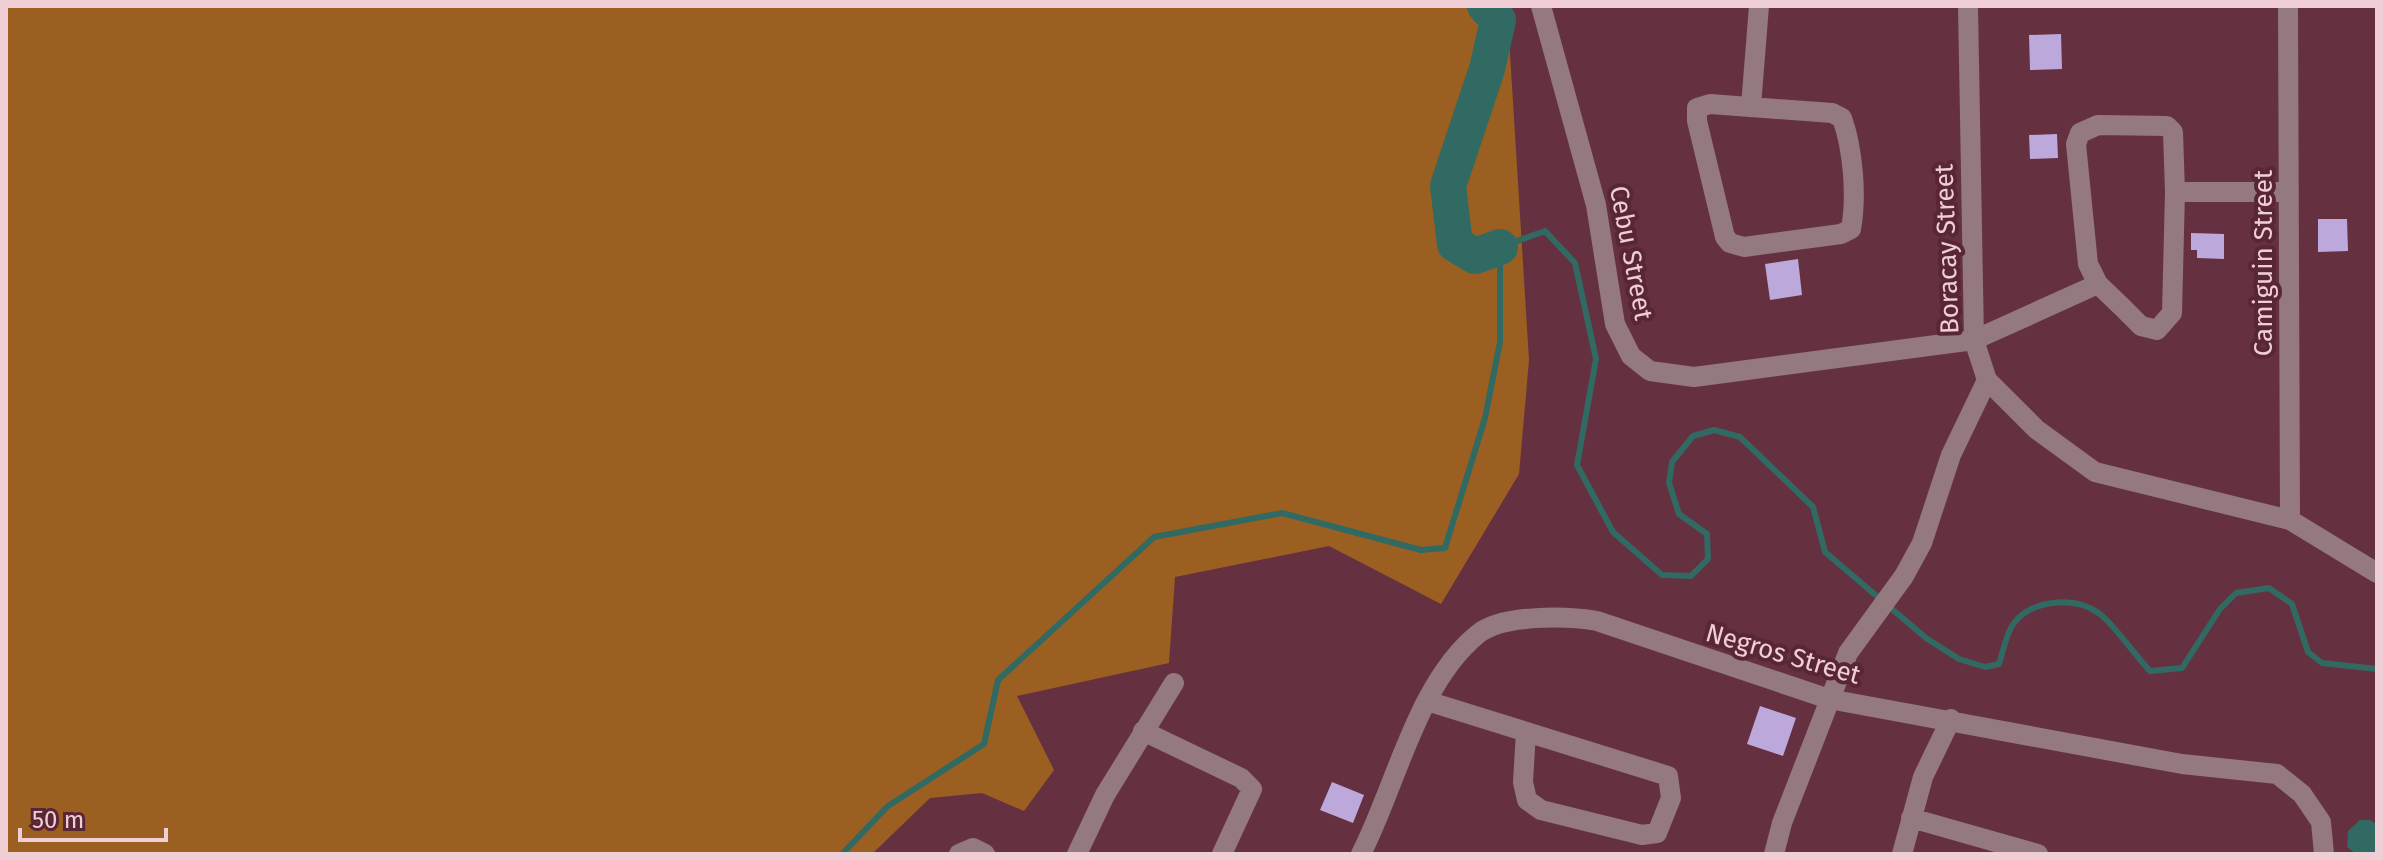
<svg xmlns="http://www.w3.org/2000/svg" width="2383" height="860" font-family="'Fira Sans',sans-serif">
  <style>
    .green { fill: #9b6021 }
    .water { fill: #306a62 }
    .lines { fill: none; stroke-linecap: round; stroke-linejoin: round }
    .stream { stroke: #306a62; stroke-width: 6 }
    .river { stroke: #306a62; stroke-width: 36 }
    .building { fill: #bda8dc }
    .minor { stroke: #94797f; stroke-width: 20 }
    .labels { text-anchor: middle; dominant-baseline: central; stroke-width: 8; stroke-linejoin: round; paint-order: stroke }
    .street-label { font-size: 26px; fill: #efced6; stroke: #592636 }
  </style>
  <rect width="100%" height="100%" fill="#653140"/>
  <path class="green" d="M6,6h1501l22,354 -10,114 -78,130 -112,-58 -154,31 -6,86 -152,33 37,74 -30,41 -42,-18 -52,5 -58,56h-866z"/>
  <path class="water" d="M2360,820h10l7,5v29h-21l-9,-7 1,-16z"/>
  <g class="lines">
    <path class="stream" d="M842,854l46,-48 96,-62 14,-64 156,-143 128,-24 139,37 24,-2 40,-130 15,-76v-95l45,-16 30,32 21,96 -19,106 36,67 49,43 29,1 17,-17 -1,-25 -28,-20 -10,-31 3,-21 21,-26 21,-6 26,7 73,70 12,45 101,86 33,21 26,8 14,-3c4,-12 7,-31 15,-41 19,-24 62,-27 86,-9 15,12 35,41 50,57l32,-3 38,-59 16,-16 33,-5 23,16 16,48 14,11 55,6"/>
    <path class="river" d="M1485,6l13,14 -11,49 -39,117 7,58 20,12 25,-9"/>
  </g>
  <path class="building" d="M2061,34l1,35 -32,1 -1,-35z
    M2057,134l1,24 -28,1 -1,-24z
    M2318,219h29l1,32 -30,1z
    M2191,233l33,1v25l-27,-1v-8h-6z
    M1798,259l4,36 -32,5 -5,-36z
    M1760,706l36,12 -13,38 -36,-12z
    M1332,782l32,13 -11,28 -33,-13z"/>
  <g class="lines">
    <path class="minor" d="M1541,6l55,199 19,119 16,32 19,15 44,6 280,-37 124,-56
      M1968,6l6,334 13,40 49,49 59,43 195,48 87,53
      M2288,6l2,514
      M1710,104l122,9 10,5c11,31 15,78 9,111l-10,5 -97,13 -14,-4 -5,-6 -28,-116v-13z
      M1751,106l8,-100
      M2098,125l69,1 6,6 2,60 -3,121 -15,17 -16,-4 -20,-20 -23,-22 -10,-20 -12,-120 4,-11z
      M2175,192h114
      M1427,701l241,75 3,22 -14,35 -15,2 -101,-25 -14,-10 -4,-18 3,-50
      M1143,731l98,47 11,11 -30,65
      M1911,818l127,36
      M959,854l14,-6 12,6
      M1077,854l28,-59 69,-112
      M1361,854c35,-68 56,-171 117,-220 24,-20 90,-18 119,-13l232,78 353,65 95,10 25,20 19,28 3,32
      M1774,854l8,-31 66,-170 56,-77 18,-33 29,-88 36,-75
      M1902,854l21,-77 28,-58"/>
  </g>
  <g class="labels">
    <g class="street-label">
      <text transform="translate(1947 249) rotate(-92)">Boracay Street</text>
      <text transform="translate(1631 253) rotate(79)">Cebu Street</text>
      <text transform="translate(2263 263) rotate(-90)">Camiguin Street</text>
      <text transform="translate(1783 654) rotate(16)">Negros Street</text>
    </g>
  </g>
  <rect width="2383" height="860" fill="none" stroke="#efced6" stroke-width="16"/>
  <path d="M20 828v12h146v-12" fill="none" stroke="#efced6" stroke-width="4"/>
  <text x="32" y="828" font-size="24" fill="#efced6" stroke="#592636" stroke-width="6" paint-order="stroke">50 m</text>
</svg>
